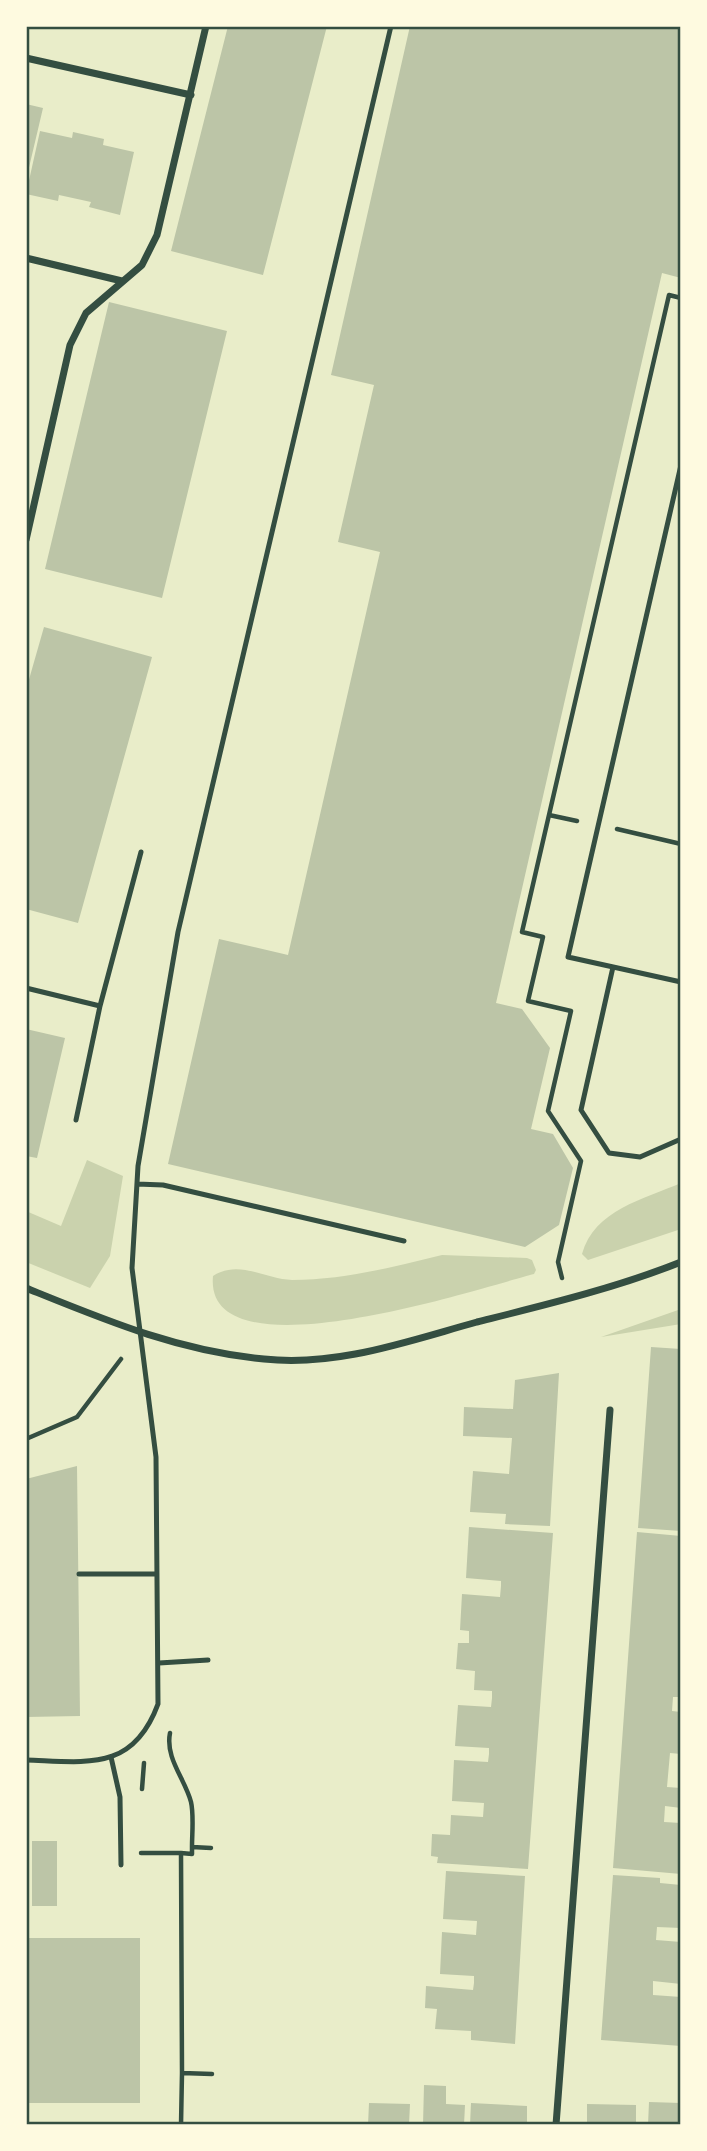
<svg xmlns="http://www.w3.org/2000/svg" width="707" height="2151" font-family="Rubik,sans-serif">
  <style>
    .green { fill: #cad2ad }
    .building { fill: #bcc5a7 }
    .lines { fill: none; stroke-linecap: round; stroke-linejoin: round }
    .path { stroke: #344e41; stroke-width: 4.5 }
    .service { stroke: #344e41; stroke-width: 5 }
    .minor { stroke: #344e41; stroke-width: 7 }
    .neatline { fill: none; stroke: #344e41; stroke-width: 2.5 }
  </style>
  <rect width="100%" height="100%" fill="#e9edc9"/>
  <path class="green" d="M87,1160l36,16 -13,80 -20,32 -64,-26v-51l35,15z
    M681,1183v46l-93,31 -6,-6c12,-44 62,-55 99,-71z
    M442,1255l85,3 5,2 4,10 -2,4c-48,12 -331,107 -321,2 26,-17 51,3 79,4 51,0 101,-13 150,-25z
    M681,1309v15l-80,13z"/>
  <path class="building" d="M228,26h99l-64,249 -92,-24z
    M410,26h271v252l-19,-5 -166,730 26,6 28,39 -19,81 22,5 20,34 -14,57 -34,22 -357,-83 51,-225 69,16 92,-403 -42,-10 36,-157 -43,-10z
    M26,104l17,4 -16,68h-1z
    M40,131l32,7 1,-6 31,7 -1,6 31,7 -14,63 -31,-8 2,-5 -32,-7 -1,6 -32,-7z
    M109,302l118,29 -65,267 -117,-29z
    M44,627l108,30 -74,266 -52,-14v-219z
    M26,1029l39,9 -28,120 -11,-2z
    M651,1347l30,2v182l-43,-3z
    M559,1373l-9,153 -45,-2 1,-10 -36,-2 3,-41 36,3 3,-36 -49,-2 1,-29 49,2 2,-29z
    M77,1466l3,250 -54,1v-238z
    M469,1527l84,6 -25,336 -91,-6 1,-6 -7,-1 1,-22 18,1 1,-20 32,2 1,-14 -32,-2 2,-41 34,2 1,-8v-6l-34,-2 3,-41 33,2 1,-9v-7l-18,-1 1,-19 -19,-2 2,-26h11v-12l-9,-1 2,-36 38,3 1,-11v-5l-35,-3z
    M637,1532l44,4v161h-8l-1,14 9,1v42l-11,-1 -3,34 14,1v20l-16,-2 -1,16 17,1v51l-68,-6z
    M32,1841h25v65h-25z
    M446,1871l79,5 -10,168 -44,-4v-9l-36,-2 2,-20 -12,-1 1,-22 47,4 1,-7v-7l-34,-2 2,-42 34,3 1,-14 -34,-2z
    M613,1875l47,3v5l21,2v43l-24,-1 -1,13 25,2v42l-28,-3v14l28,2v49l-80,-6z
    M26,1938h114v165h-114z
    M424,2085l22,1v18l19,1 -1,20h-41z
    M649,2102l32,1v22h-33z
    M369,2103l41,1 -1,21h-41z
    M471,2103l56,3v19h-57z
    M587,2104l49,1v20h-49z"/>
  <g class="lines">
    <path class="path" d="M549,815l28,6
      M617,829l64,15
      M562,1278l-4,-16 23,-101 -33,-50 23,-100 -43,-10 15,-64 -21,-5 147,-637 12,3
      M26,1439l51,-22 44,-58
      M170,1733c-5,25 15,46 21,69 3,13 1,31 1,45
      M142,1789l2,-26
      M141,1853h40
      M182,2073l-1,-220 11,1v-7l19,1
      M181,2125l1,-52 30,1"/>
    <path class="service" d="M681,465l-113,492 113,25
      M613,967l-32,143 28,43 31,4 41,-18
      M26,988l74,18
      M76,1120l24,-114 41,-154
      M137,1184l26,1 241,56
      M79,1574h78
      M159,1663l49,-3
      M111,1757l9,40 1,68
      M26,1760c61,2 107,12 132,-56l-2,-247 -24,-189 6,-102 40,-234 213,-906"/>
    <path class="minor" d="M26,58l165,37
      M26,258l96,23
      M26,540l44,-195 16,-32 56,-48 15,-30 49,-209
      M26,1288c79,32 152,63 238,71 73,8 144,-18 213,-37 68,-17 139,-34 204,-60
      M556,2125l54,-715"/>
  </g>
  <rect width="707" height="2151" fill="none" stroke="#fefae0" stroke-width="56"/>
  <rect x="28" y="28" width="651" height="2095" class="neatline"/>
</svg>
